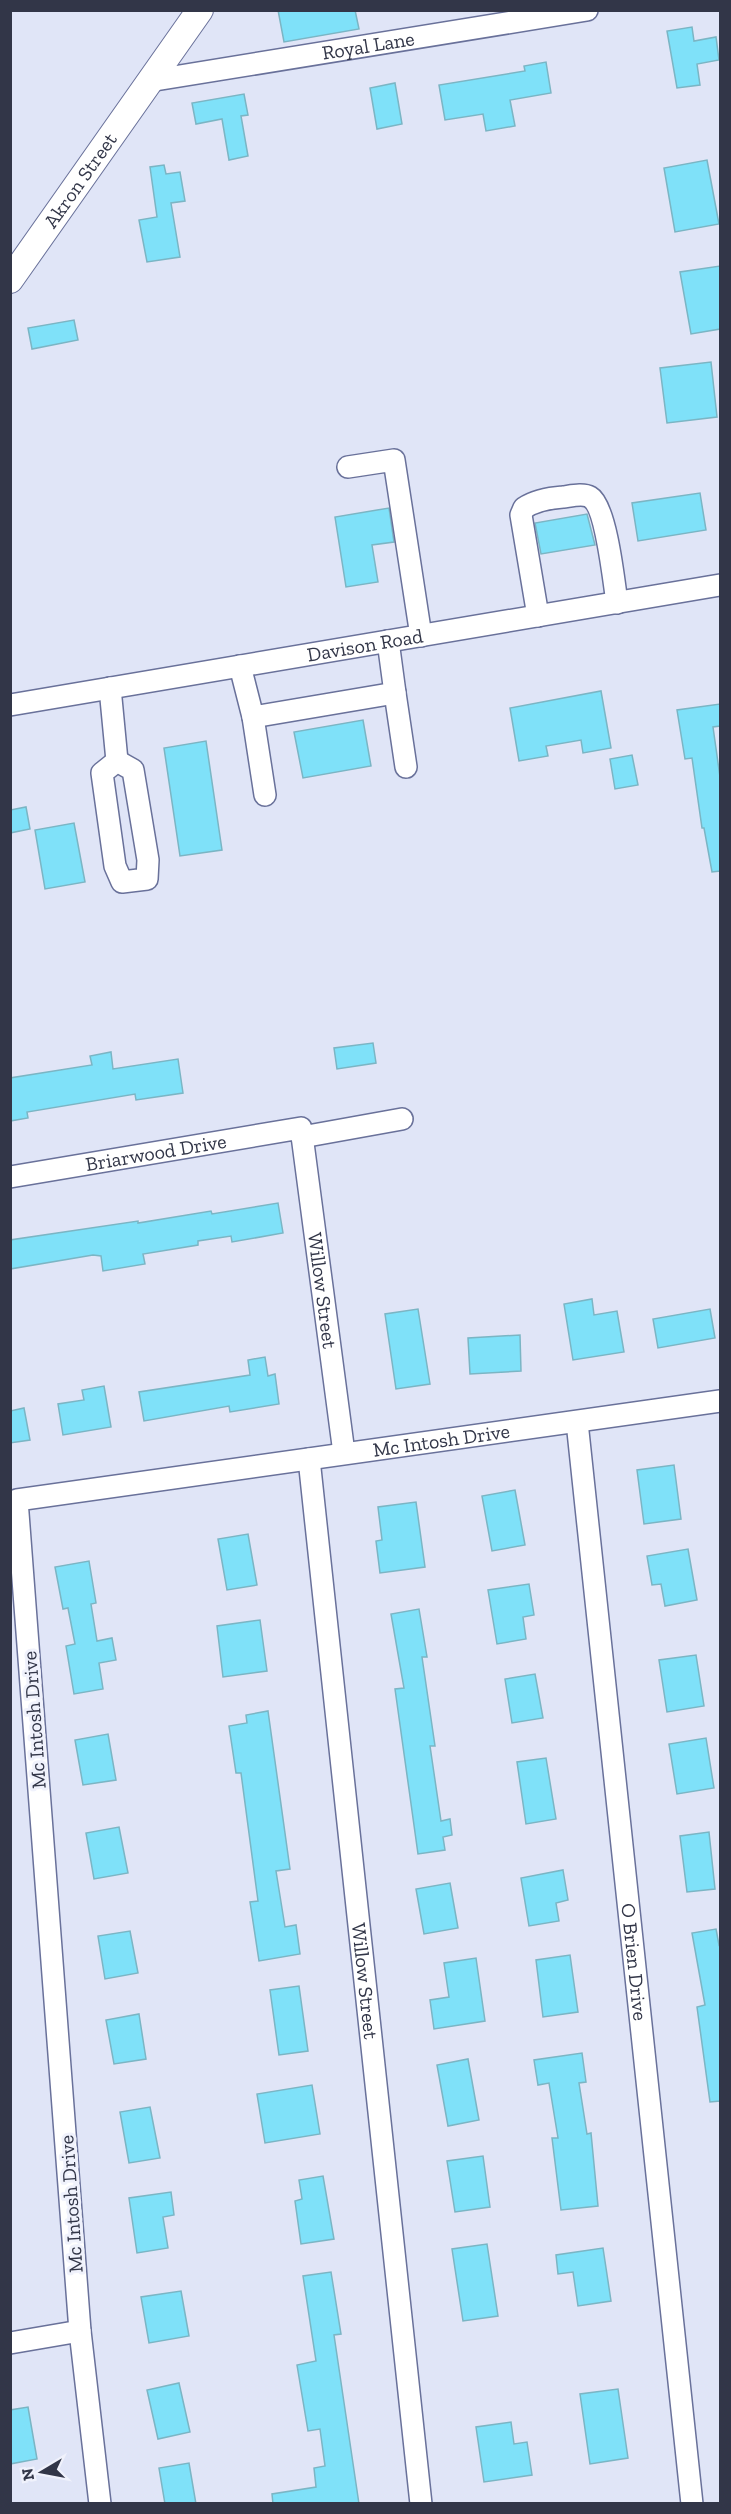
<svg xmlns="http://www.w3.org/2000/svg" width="731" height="2514" font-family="'Zilla Slab',serif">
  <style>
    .building { fill: #7fe1f9; stroke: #7bb5c4; stroke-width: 1.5 }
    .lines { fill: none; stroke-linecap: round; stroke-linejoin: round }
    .minor-casing { stroke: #69719a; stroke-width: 24 }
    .major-casing { stroke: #69719a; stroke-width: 28 }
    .minor { stroke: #fff; stroke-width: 21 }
    .major { stroke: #fff; stroke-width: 26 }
    .labels { text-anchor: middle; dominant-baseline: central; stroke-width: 6; stroke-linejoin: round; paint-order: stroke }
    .street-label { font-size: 20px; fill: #323648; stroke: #f0f2fc }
  </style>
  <rect width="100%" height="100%" fill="#e0e5f7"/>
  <path class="building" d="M278,10h77l4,19 -75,13z
    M692,27l2,14 22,-4 3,23 -22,4 3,21 -23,3 -10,-57z
    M546,62l5,31 -41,7 5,26 -29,5 -3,-17 -38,6 -6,-35 86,-14 -1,-5z
    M395,83l7,41 -25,5 -7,-41z
    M244,94l4,21 -7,1 7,40 -19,4 -7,-41 -26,5 -4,-21z
    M707,160l12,64 -44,8 -11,-64z
    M164,165l2,9 14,-2 5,29 -14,2 9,54 -33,5 -8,-42 18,-3 -7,-50z
    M720,266v63l-29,5 -11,-62z
    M74,320l4,20 -46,9 -4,-21z
    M711,362l6,55 -50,6 -7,-55z
    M700,493l6,37 -68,11 -6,-38z
    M389,508l5,34 -22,3 6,37 -32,5 -11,-70z
    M587,514l8,31 -54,9 -6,-31z
    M601,691l10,57 -28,5 -2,-13 -35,6 2,10 -29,5 -9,-53z
    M720,704v22l-7,1 7,50v94l-8,1 -8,-44h-2l-10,-70 -7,1 -8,-49z
    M363,720l8,46 -68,12 -9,-46z
    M206,741l16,109 -42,6 -16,-108z
    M632,755l6,30 -23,4 -5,-30z
    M26,807l4,22 -20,4v-23z
    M74,823l11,59 -40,7 -10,-59z
    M373,1043l3,20 -39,6 -3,-21z
    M111,1052l2,17 65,-10 5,34 -47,7 -1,-6 -108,18 1,6 -18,3v-43l82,-13 -2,-9z
    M278,1203l5,30 -51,9 -1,-6 -33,5v4l-55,9 2,10 -42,7 -2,-15 -8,-1 -83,14v-29l128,-19v2l73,-12 1,3z
    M592,1299l2,16 23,-4 7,41 -51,8 -9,-56z
    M418,1309l12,75 -34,5 -11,-75z
    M710,1309l5,29 -57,10 -5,-29z
    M520,1335l1,36 -51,3 -2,-36z
    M265,1357l3,19 7,-2 4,30 -49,8 -1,-6 -85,15 -5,-29 111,-17 -2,-15z
    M104,1386l7,41 -48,8 -5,-31 26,-4 -2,-10z
    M24,1408l6,32 -20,3v-32z
    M674,1465l7,54 -37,5 -7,-54z
    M515,1490l10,55 -33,6 -10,-55z
    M416,1502l9,65 -45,6 -4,-32 6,-1 -4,-33z
    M248,1534l9,51 -30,5 -9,-51z
    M688,1549l9,51 -32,6 -4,-22 -9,1 -5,-29z
    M89,1561l7,42 -5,1 6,37 15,-3 4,22 -17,3 4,26 -29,5 -8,-48 9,-2 -7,-36 -5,1 -8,-42z
    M529,1584l5,31 -11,2 3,22 -29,5 -9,-54z
    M419,1609l8,48h-5l13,89h-5l11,75 9,-2 2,16 -9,2 2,13 -27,4 -23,-165 9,-1 -13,-74z
    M260,1620l7,51 -44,6 -6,-51z
    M696,1655l8,51 -37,6 -8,-52z
    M535,1674l8,44 -31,5 -7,-44z
    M268,1711l22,158 -14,2 9,56 11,-2 4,29 -41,7 -9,-59 8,-1 -17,-128h-5l-7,-47 18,-3 -1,-8z
    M108,1734l8,46 -33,5 -8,-45z
    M706,1738l8,50 -37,6 -8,-50z
    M546,1758l10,61 -30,5 -9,-62z
    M119,1827l9,46 -34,6 -8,-46z
    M709,1832l6,57 -28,3 -7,-56z
    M563,1870l5,30 -12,3 3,18 -30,5 -8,-48z
    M450,1883l8,45 -34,6 -8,-45z
    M716,1929l3,16 1,-1v157l-10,1 -13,-95 8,-2 -13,-72z
    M130,1931l8,42 -33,6 -7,-43z
    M570,1955l8,57 -35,5 -7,-57z
    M476,1958l9,63 -51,8 -4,-29 19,-3 -5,-34z
    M299,1986l9,65 -29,4 -9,-65z
    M139,2014l7,45 -32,5 -8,-44z
    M582,2053l4,29 -7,1 8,51 4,-1 7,73 -37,4 -9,-72h6l-9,-55 -11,2 -4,-25z
    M468,2059l11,61 -31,6 -11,-61z
    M312,2085l8,49 -55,9 -8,-49z
    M150,2107l10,51 -31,5 -9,-51z
    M483,2156l7,51 -35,5 -8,-51z
    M323,2176l11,63 -33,5 -6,-43 7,-2 -3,-19z
    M171,2192l3,23 -11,2 5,31 -31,5 -8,-55z
    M487,2244l11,72 -35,5 -11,-72z
    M603,2248l8,53 -33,5 -5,-34 -15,2 -2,-19z
    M331,2272l10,62 -7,1 25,169h-86l-1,-10 44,-7 -2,-19 11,-2 -5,-37 -12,2 -11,-66 19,-4 -13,-85z
    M181,2291l8,45 -40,7 -8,-46z
    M179,2383l11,49 -32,7 -11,-49z
    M618,2389l10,69 -38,6 -10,-70z
    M28,2407l9,52 -27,5v-54z
    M511,2422l3,22 13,-2 5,33 -48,7 -8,-55z
    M189,2463l7,41h-31l-6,-36z"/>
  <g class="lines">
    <g class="minor-casing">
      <g id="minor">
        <path id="s1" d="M149,81l438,-71"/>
        <path d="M348,467l46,-7 27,176"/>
        <path d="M538,616l-17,-101 3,-7c12,-8 25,-10 39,-11 8,-1 20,-4 27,0 16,9 24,85 27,106"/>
        <path d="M240,666l13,51 142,-24 -7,-52"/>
        <path d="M110,688l7,73"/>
        <path d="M395,693l11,74"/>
        <path id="s2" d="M10,705l710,-120"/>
        <path d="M253,717l12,78"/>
        <path d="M117,761l16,9 15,90 -1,19 -25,3 -7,-16 -13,-93z"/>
        <path d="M302,1137l100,-18"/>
        <path id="s3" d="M10,1177l291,-49 43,325"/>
        <path id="s4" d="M577,1422l115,1082"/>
        <path id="s5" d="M309,1459l112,1045"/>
        <path d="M10,2343l70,-12"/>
        <path id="s6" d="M100,2504l-20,-173 -63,-831 703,-99"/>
      </g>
    </g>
    <g class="major-casing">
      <g id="major">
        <path id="s7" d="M10,280l190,-270"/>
      </g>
    </g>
    <use href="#minor" class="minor"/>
    <use href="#major" class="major"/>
  </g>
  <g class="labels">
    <g class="street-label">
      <text stroke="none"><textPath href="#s1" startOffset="222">Royal Lane</textPath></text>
      <text stroke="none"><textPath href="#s7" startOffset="122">Akron Street</textPath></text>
      <text stroke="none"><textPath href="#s2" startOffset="360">Davison Road</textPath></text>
      <text stroke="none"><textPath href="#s3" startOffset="148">Briarwood Drive</textPath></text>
      <text stroke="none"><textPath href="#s3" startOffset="459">Willow Street</textPath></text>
      <text stroke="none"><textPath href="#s6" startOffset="1436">Mc Intosh Drive</textPath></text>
      <text transform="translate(34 1720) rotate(-94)">Mc Intosh Drive</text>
      <text stroke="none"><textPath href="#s4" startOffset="543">O Brien Drive</textPath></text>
      <text stroke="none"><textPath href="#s5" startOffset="525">Willow Street</textPath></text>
      <text transform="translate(71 2204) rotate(-94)">Mc Intosh Drive</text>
    </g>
  </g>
  <rect width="731" height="2514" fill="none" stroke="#323648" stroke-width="24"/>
  <g transform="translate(42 2472) rotate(260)" stroke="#f0f2fc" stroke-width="4.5" paint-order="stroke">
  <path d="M0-4.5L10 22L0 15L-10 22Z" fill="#323648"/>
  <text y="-9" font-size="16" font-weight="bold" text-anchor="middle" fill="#323648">N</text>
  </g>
</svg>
